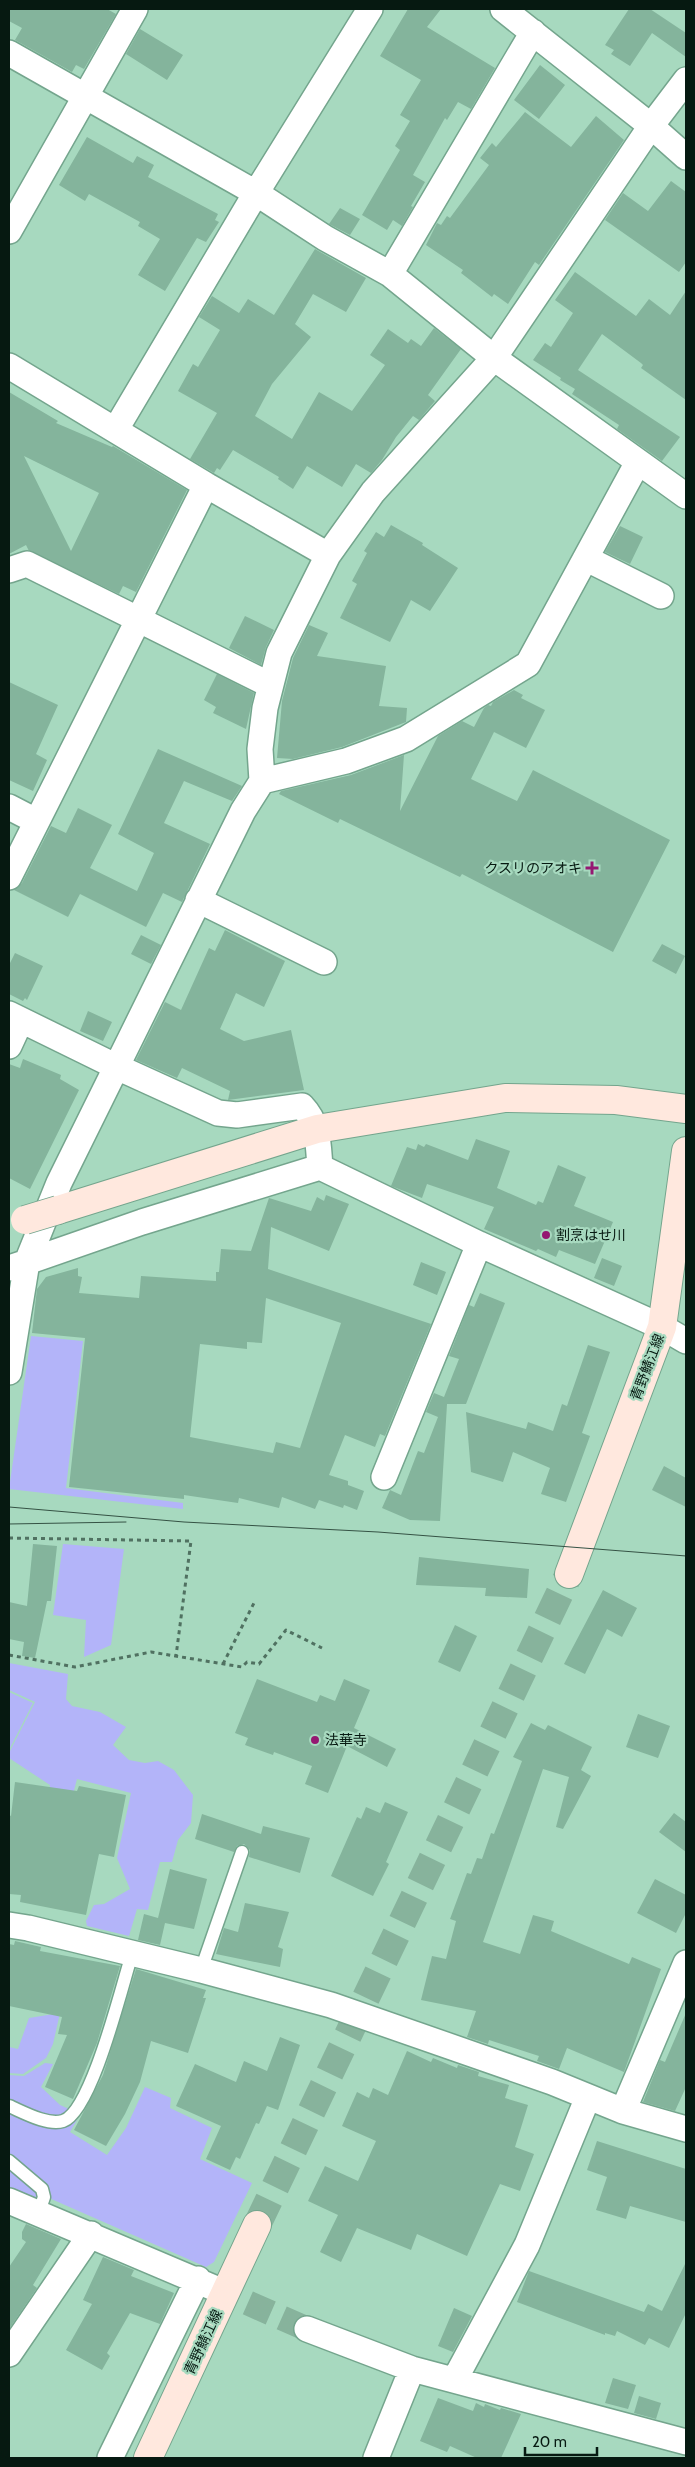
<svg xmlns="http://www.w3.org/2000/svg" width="695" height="2467" font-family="Cabin,'Noto Sans JP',sans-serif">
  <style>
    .green { fill: #b3b4f9 }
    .building { fill: #84b49c; fill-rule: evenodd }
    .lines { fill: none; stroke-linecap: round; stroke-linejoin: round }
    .street-tunnel { stroke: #87b39c; stroke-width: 25; stroke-dasharray: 25 12; stroke-linecap: butt }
    .secondary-tunnel { stroke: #87b39c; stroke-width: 28; stroke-dasharray: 28 14; stroke-linecap: butt }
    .lane-casing { stroke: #74a58d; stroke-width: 15 }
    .street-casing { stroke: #74a58d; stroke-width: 28 }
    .secondary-casing { stroke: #74a58d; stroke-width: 30 }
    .path { stroke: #507161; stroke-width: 3; stroke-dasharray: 4 4; stroke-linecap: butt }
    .lane { stroke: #fff; stroke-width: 12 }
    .street { stroke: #fff; stroke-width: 25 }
    .secondary { stroke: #ffe8de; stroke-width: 28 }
    .tram { stroke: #355244; stroke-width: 1 }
    .secondary-bridge-casing { stroke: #74a58d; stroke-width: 30; stroke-linecap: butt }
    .secondary-bridge { stroke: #ffe8de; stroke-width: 28 }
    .poi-dot { fill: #951872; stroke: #a7d9bf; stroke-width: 2 }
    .labels { text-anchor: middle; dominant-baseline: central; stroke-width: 4.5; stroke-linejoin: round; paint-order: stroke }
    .poi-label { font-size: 14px; fill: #061911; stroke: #a7d9bf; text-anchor: start }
    .street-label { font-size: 14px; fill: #061911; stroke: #a7d9bf }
  </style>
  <rect width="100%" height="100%" fill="#a7d9bf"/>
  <path class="green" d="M31,1336l52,5 -17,147 117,15v6l-174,-20z
    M63,1544l61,5 -13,96 -27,12 2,-37 -33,-5z
    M9,1663l59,11 -2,25 6,7 28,6 26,15 -13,18 16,15 16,3 13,-2 16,9 19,25 -2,28 -13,17 -6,22h-12l-12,48 -11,-1 -8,27 -42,-10 -1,-5 8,-16 10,-1 26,-15 -13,-31 14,-65 -54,-14 -14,53 -19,12 6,-59 -41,-27v-5l26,-51 -26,-12z
    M9,1692l24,11 -24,47z
    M60,2013l-7,31 -7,14 -23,16 -14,-1v-26l9,2 11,-31z
    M45,2063l8,1 -12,23 19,18 11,5 -17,10 -45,-17v-28l15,1z
    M145,2087l26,11 -1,10 42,20 -12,31 52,24 -38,79 -8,5 -157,-69 -40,-42v-46l62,11 6,-1 -7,12 37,23 19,-27z
    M9,2166l30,25 -3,7 -27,-11z"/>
  <path class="building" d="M9,9h98l9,5 -32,55 -8,-4 -4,7 -57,-32 7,-12 -13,-7z
    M408,9h33l-14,18 68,41 -24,41 -13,-7 -11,18 -2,-2 -32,57 12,7 -14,24 2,1 -11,19 -9,-6 -6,10 -25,-15 38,-65 -5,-4 15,-25 -10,-6 21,-35 -41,-24z
    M629,9h21l36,24v24l-34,-24 -22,33 -19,-12 3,-4 -9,-5z
    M140,29l43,26 -16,25 -41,-26z
    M540,65l25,20 -26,34 -25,-19z
    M525,112l46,35 25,-31 28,24 -85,125 -4,-3 -27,42 -14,-10 -2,3 -31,-24 2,-3 -37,-25 11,-22 4,2 6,-9 3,2 39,-53 -9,-7 12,-15 4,4z
    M87,137l46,26 4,-7 17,9 -6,12 70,37 -3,6 4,2 -13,20 -9,-4 -32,53 -27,-16 22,-36 -22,-13 2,-4 -51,-28 -4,7 -26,-16z
    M671,181l15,11v70l-7,10 -74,-52 18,-27 25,18z
    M340,208l20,11 -10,16 -21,-11z
    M315,249l51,29 -20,34 -33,-18 -18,30 16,13 -39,47 -17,32 37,23 27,-47 33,19 33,-46 -15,-10 18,-26 20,14 3,-4 10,7 13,-18 27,21 -33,46 7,6 -16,19 -6,-4 -17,21 -14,23 -11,13 -15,-9 -14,23 -35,-21 -14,23 -15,-10 1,-2 -46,-27 -13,20 -3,-2 -3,5 -24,-14 27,-46 -39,-22 15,-27 5,3 22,-37 -21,-13 13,-21 27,17 9,-14 26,16z
    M575,272l61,44 13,-17 21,16 16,-24v109l-45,-32 2,-3 -2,-2 -39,-29 -24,36 102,67 -18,24 -45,-32 2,-4 -47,-31 3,-5 -15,-9 1,-2 -28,-18 12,-17 6,4 22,-34 -18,-13z
    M9,392l49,29 -2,2 56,24 1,-1 74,44 -51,102 -13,-6 -4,8 -90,-43 -3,-6 -17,9zM24,456l75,37 -28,58z
    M391,525l32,18 -1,2 36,23 -28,43 -19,-11 -21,42 -50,-24 17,-34 -5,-3 15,-28 -3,-2 12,-19 8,5z
    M620,526l23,11 -13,27 -25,-12z
    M245,616l29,14 -8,17 -5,18 -32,-17z
    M309,625l19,8 -11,23 69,10 -7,40 28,2 -1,14 -64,25 -49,12 -16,-1 5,-57 11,-43z
    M217,674l37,19 -8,36 -33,-16 3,-6 -12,-7z
    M9,682l49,23 -22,49 11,6 -14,31 -24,-11z
    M514,690l9,5 -2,3 24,12 -19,38 -32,-16 -23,47 46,22 16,-31 137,70 -57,112 -151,-78 -2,3 -120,-58 -2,4 -59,-29 2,-3 70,-16 53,-20 -4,56 38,-75 24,-15 12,6 10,-19 4,-3 3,1 2,-4z
    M158,749l84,37 -10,15 -48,-20 -20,42 46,21 -28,58 -19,-9 -17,34 -66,-33 -12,23 -54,-27 8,-7 29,-57 15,7 12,-25 34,17 -22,43 47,23 17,-38 -36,-19z
    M225,930l60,31 -21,46 -28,-14 -16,36 24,12 47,-11 13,60 -76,10 2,-9 -48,-23 -5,10 -41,-18 29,-58 16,8 28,-62 6,3z
    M141,935l20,10 -10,19 -20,-10z
    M662,944l23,12 -9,18 -24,-13z
    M15,953l28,13 -16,34 -2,-2 -2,3 -14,-7v-29z
    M88,1011l24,11 -9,19 -23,-10z
    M23,1059l38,16 -1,4 19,11 -49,99 -21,-11v-114l11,4z
    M476,1139l34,12 -13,37 39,17 2,-4 5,2 15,-38 28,12 -12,29 39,16 -18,42 -36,-14 -3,7 -18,-8 -2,2 -52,-22 10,-22 -67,-23 -5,14 -31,-12 16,-39 9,3 2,-6 6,3 2,-3 42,16z
    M326,1195l23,9 -20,47 -58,-24 -3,42 163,55 -46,112 -5,-2 -5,13 -30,-12 -16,40 19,6v4l16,6 -7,19 -13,-5 -1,3 -24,-8 -4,9 -33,-12 -3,11 -40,-10 -1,5 -54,-8v4l-115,-12 16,-149 -53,-5 5,-44 9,-12 32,-9v8l4,1 -3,16 60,5 2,-22 75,5v-9h3l2,-23 30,2 18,-53 42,13 6,-14 7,4zM266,1298l75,25 -41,125 -24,-6 -3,11 -83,-16 10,-93 47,5v-7l15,1z
    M602,1258l20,8 -8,20 -20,-8z
    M421,1262l25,10 -9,23 -24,-10z
    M480,1293l25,10 -39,101h-19l-7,117 -30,-1 -28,-12 8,-18 11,5 17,-44 6,2 14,-36 -12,-5 8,-19 10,4 15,-38 -10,-3 20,-51 5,2z
    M588,1345l22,7 -28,81 8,3 -24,66 -25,-8 9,-26 -37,-16 -10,30 -32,-10 -5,-60 60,17 2,-7 25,9 9,-27 5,2z
    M664,1466l22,12v29l-34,-17z
    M33,1544l24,2 -6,55h-4l-12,57 -13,-2 2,-14 -15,-3v-37l18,4z
    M419,1557l110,12 -2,29 -42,-2 1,-8 -70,-3z
    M603,1590l34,18 -15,29 -15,-8 -22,45 -21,-10z
    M455,1625l22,11 -17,36 -22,-10z
    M257,1679l60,23 3,-7 15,6 9,-22 26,11 -16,38 42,21 -9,18 -40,-21 -19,47 -23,-9 7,-18 -38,-14 -1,3 -28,-10 3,-7 -13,-5z
    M638,1714l32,12 -12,32 -32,-11z
    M531,1723l14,7 3,-5 44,22 -11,23 10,6 -28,53 -7,-2 13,-50 -26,-8 -60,173 37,12 13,-39 21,6 -3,10 78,33 3,-7 29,12 -37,103 -57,-24 -8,21 -22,-8 2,-5 -50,-16 -1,4 -21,-7 9,-26 -55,-11 11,-44 14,3 10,-38 -6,-2 17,-46 4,1 6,-16 5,1 9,-26 3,1 28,-73 -9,-4z
    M15,1782l62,9 2,-5 47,9 -12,62 -15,-3 -13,61 -66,-13 1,-7 -12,-1v-79l2,1z
    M385,1802l23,10 -22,50 3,2 -16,32 -42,-20 26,-59 4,2 5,-12 14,6z
    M674,1813l12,9v30l-27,-20z
    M202,1814l59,20 2,-8 47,12 -10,35 -51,-16 1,-7 -6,-6 -7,2 -3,6 -39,-13z
    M170,1869l37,10 -13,50 -29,-6 -5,22 -22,-5 6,-26 14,4z
    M655,1879l31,16v18l-10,20 -39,-20z
    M245,1903l44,9 -11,35 5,2 -3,18 -64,-13 8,-26 14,4z
    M15,1941l26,6 -1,4 80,15 -23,77 -24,56 -28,-12 22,-52 -9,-1 4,-17 -53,-11v-62l5,1z
    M136,1969l70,21 -3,8h3l-18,55 -37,-12 -11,41 -15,32 -19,32 -32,-16 29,-55z
    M686,2013v74l-11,24 -32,-9 17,-42 5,2z
    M280,2037l20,8 -22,65 -11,-4 -8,18 -3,-1 -16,36 -4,-2 -6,13 -24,-11 15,-33 -45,-20 19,-42 41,18 8,-21 23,10z
    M407,2051l24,11 2,-4 24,10 1,-3 21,7 -1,4 31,9 -4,13 23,7 -13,42 19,7 -14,37 -20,-7 -33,72 -50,-22 -6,16 -54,-22 -16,34 -21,-10 18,-37 -30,-14 17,-35 33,15 18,-40 -34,-15 15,-34 12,6 4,-10 15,7z
    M597,2141l89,28v53l-56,-16 -4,13 -30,-9 11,-33 -20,-7z
    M26,2224l35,15 -28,46 4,3 -28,41v-62l17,-25 -4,-3v-7z
    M103,2257l31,13 -3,6 43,17 -14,31 -30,-11 -23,40 3,3 -8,14 -36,-20 26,-46 -9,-4z
    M686,2262v51l-17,35 -20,-10 -4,7 -28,-14 -2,5 -10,-3v2l-88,-33 12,-31 115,41 4,-8 14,7z
    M454,2308l18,8 -19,36 -15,-6z
    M613,2378l23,7 -8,24 -23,-6z
    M639,2396l22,7 -5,16 -22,-6z
    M438,2398l35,13 3,-8 8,4 1,-3 15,6 1,-2 20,6 -20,44h-24l-27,-12 -3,6 -27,-11z"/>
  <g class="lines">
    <path class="street-tunnel" d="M214,2288l93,41"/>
    <path class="secondary-tunnel" d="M257,2225l312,-651"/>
    <g class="lane-casing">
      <path id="lane" d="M201,1970l41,-118
        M9,2106c14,6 39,20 54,15 29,-10 59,-136 69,-167
        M9,2161l33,28 2,8 -5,15"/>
    </g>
    <g class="street-casing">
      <path id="street" d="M503,9l148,117 35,31
        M9,53l247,140 69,45 65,36 104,84 192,138
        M9,231l126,-222
        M390,274l143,-242
        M9,366l197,119 122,70
        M116,429l140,-236 114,-184
        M587,559l74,37
        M9,570l18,-6 243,121
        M262,781l84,-20 60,-22 122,-75 110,-202
        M9,807l27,14
        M9,877l197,-392
        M198,900l126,62
        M9,1014l108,53 101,46 19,2 65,-9c17,18 16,37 18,61
        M9,1046l12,-26
        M9,1268l18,-6 32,-79 184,-372 19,-30 -2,-32 5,-41 14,-55 49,-98 45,-63 121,-134 157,-232 35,-46
        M9,1372l18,-110 115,-40 178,-55 159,77 183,83 24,14
        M384,1477l95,-233
        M9,1925l19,3 173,42 130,35 221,77 71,29 63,18
        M623,2111l63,-148
        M9,2201l205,87
        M307,2329l105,40 274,73
        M9,2354l82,-120
        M455,2379l72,-134 61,-148
        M110,2458l88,-179
        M376,2458l36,-89"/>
    </g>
    <g class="secondary-casing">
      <path id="secondary" d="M58,1210l259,-81 188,-31 111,2 70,9
        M569,1574l93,-247 24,-176
        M148,2458l109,-233"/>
    </g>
    <path class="path" d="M9,1538l182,3 -15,115
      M9,1655l66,12 76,-15 91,15 5,-5 12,2 27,-34 36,18
      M223,1664l31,-61"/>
    <use href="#lane" class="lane"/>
    <use href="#street" class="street"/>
    <use href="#secondary" class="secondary"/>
    <path class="tram" d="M9,1507l175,15 194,10 308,24
      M9,1524l117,-2"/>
    <g class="secondary-bridge-casing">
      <path id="secondary-bridge" d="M25,1220l33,-10"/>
    </g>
    <use href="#secondary-bridge" class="secondary-bridge"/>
  </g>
  <g class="poi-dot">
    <path d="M589.5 860.5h5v5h5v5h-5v5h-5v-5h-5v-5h5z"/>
    <circle cx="546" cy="1235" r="5"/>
    <circle cx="315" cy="1740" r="5"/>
  </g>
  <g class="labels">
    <g class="poi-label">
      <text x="582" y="868" text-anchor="end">クスリのアオキ</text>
      <text x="556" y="1235">割烹はせ川</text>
      <text x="325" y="1740">法華寺</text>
    </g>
    <g class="street-label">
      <text transform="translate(647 1367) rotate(-69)">青野鯖江線</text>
      <text transform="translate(203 2342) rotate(-65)">青野鯖江線</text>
    </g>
  </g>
  <rect width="695" height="2467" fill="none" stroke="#061911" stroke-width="20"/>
  <path d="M525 2447v8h72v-8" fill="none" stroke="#061911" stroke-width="2.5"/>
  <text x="532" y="2447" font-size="15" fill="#061911" stroke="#a7d9bf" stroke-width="4" paint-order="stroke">20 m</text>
</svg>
